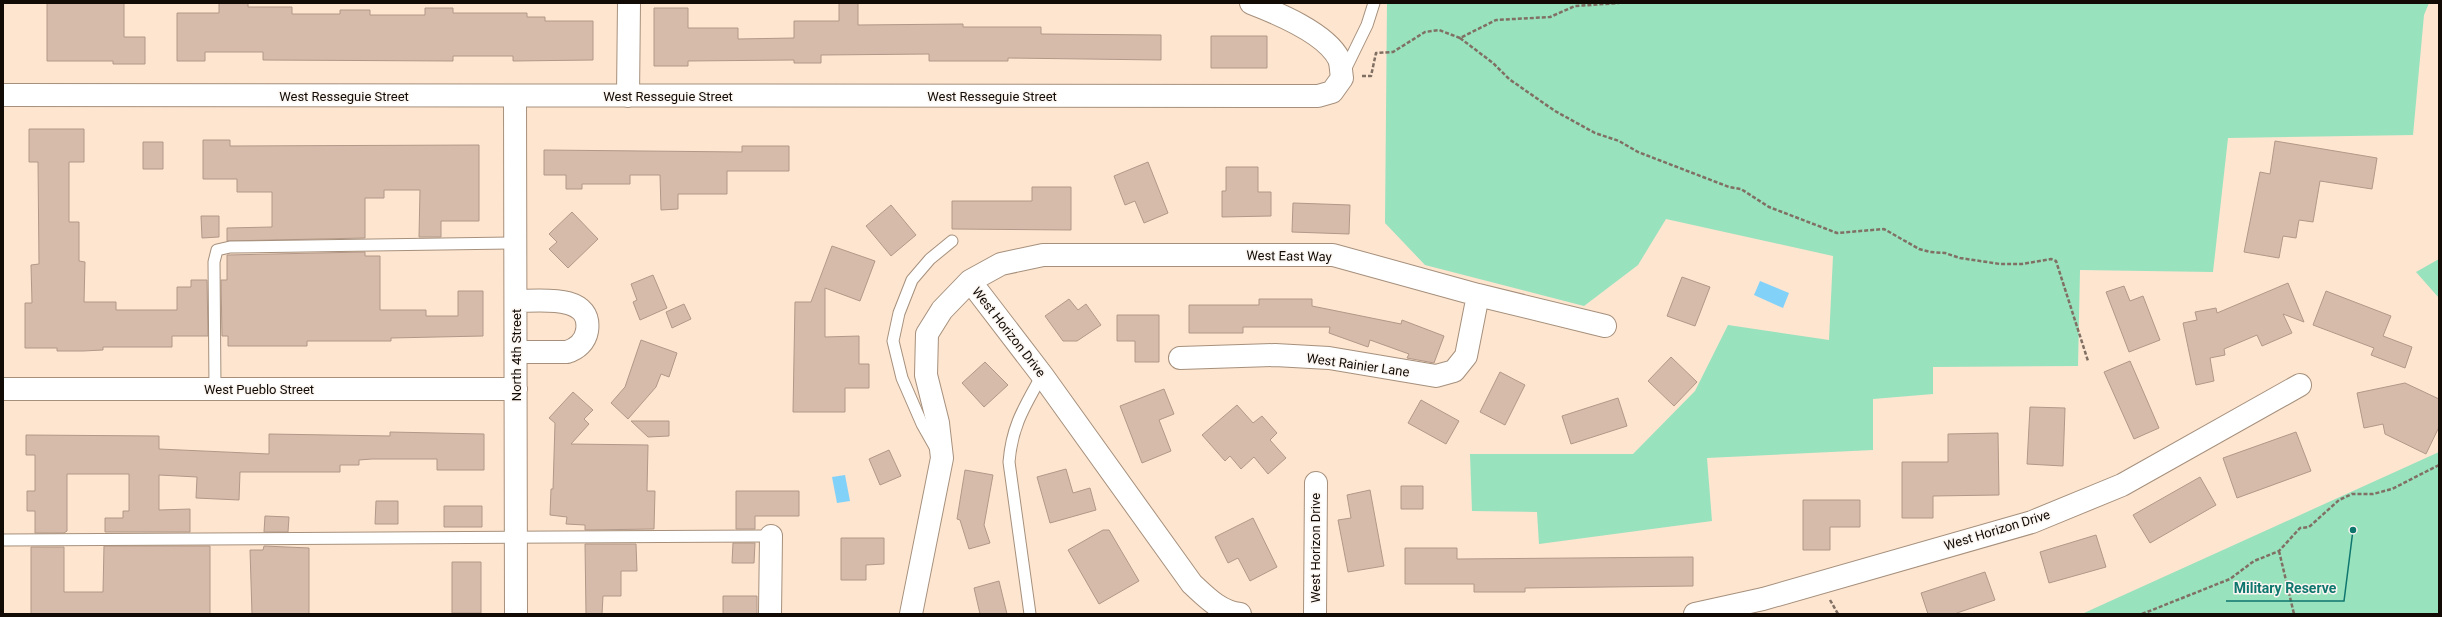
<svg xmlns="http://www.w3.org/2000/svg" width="2442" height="617" font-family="Roboto,sans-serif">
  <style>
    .green { fill: #98e2be }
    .water { fill: #82d1f9 }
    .building { fill: #d6bbaa; stroke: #b29888 }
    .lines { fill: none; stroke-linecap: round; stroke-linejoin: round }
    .lane-casing { stroke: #a6907c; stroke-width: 13 }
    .street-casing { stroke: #a6907c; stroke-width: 24 }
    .path { stroke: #807063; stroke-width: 2.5; stroke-dasharray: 4 2; stroke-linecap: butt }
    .lane { stroke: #fff; stroke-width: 11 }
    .street { stroke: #fff; stroke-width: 22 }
    .labels { text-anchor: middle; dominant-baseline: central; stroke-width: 3; stroke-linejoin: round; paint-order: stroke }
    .street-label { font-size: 13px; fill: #120a04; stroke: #fbf6f2 }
    .leader { fill: none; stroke: #0f766e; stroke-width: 1.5 }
    .callout-dot { fill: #0f766e; stroke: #fbf6f2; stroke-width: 1.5 }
    .callout-label { font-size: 14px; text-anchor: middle; font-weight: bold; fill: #0f766e; stroke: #fbf6f2; stroke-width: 3; stroke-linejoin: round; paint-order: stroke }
  </style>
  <rect width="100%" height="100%" fill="#fde5d0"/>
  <path class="green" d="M1387,3h1042l-5,12 -11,120 -185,3 -15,134 -133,-2 -2,96 -145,1v27l-60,5v51l-166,8 5,63 -173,23 -2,-32 -65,-1 -2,-57h163l62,-63 33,-66 101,15 4,-84 -167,-37 -28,46 -54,41 -159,-41 -40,-42z
    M2439,259v39l-23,-26z
    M2439,452v162h-357l13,-6z"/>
  <path class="water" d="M1760,281l29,12 -6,15 -29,-13z
    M845,475l5,26 -13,2 -5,-26z"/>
  <path class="building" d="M47,3h77v34h21v27h-32v-3h-66z
    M219,3h29v4h44v7h48v-4h30v5h55v-7h28v5h74v4h18v4h48v39l-80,1v-5h-60v5l-190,-1v-8h-58v9h-28v-48h42z
    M839,3h19v22l105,-1v3h78v7l120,1v25l-153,-2v3h-79v-7l-108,1v8h-27v-3l-106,1v5h-34v-58h34v20h50v11l56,-1v-17h45z
    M1211,36h56v32h-56z
    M29,129h55v33h-15v60h10v39l6,1 -1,40h32v8h61v-23h14v-7h16l1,56h-36v11h-69v3l-20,1h-26v-3h-32v-45h7l-1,-38 8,-1 -1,-102h-9z
    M203,140h27v6l249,-1v76h-38v16h-22l1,-47h-36v8h-19v40l-138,3v-13l45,-1v-35h-35v-13h-34z
    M2275,141l102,17 -5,31 -52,-8 -7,41 -14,-2 -3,18 -13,-2 -4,22 -35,-6 16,-80 10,2z
    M143,142h20v27h-20z
    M742,146h47v25h-62v23h-49v15l-17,1 -1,-35h-30v9h-48v5h-16v-14h-22v-25l198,2z
    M1148,162l20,51 -24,10 -9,-22 -10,4 -11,-29z
    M1226,167h32v25h13v24l-49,1v-26h4z
    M1032,187h39v43l-119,-1v-28h80z
    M1293,203l57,2 -1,29 -57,-2z
    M891,205l25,30 -25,21 -25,-30z
    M572,212l26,27 -30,29 -19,-19 8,-7 -8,-8z
    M201,216h18v21l-17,1z
    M832,246l43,15 -15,40 -35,-13v49l34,-1v28h10v24h-24v24h-52l2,-110h16z
    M365,252v4h15v54h46v6h32v-25h25v45l-92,2v3h-84v5h-79v-10h-6l-1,-56h6v-25z
    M653,275l14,33 -27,12 -7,-18 4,-2 -6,-16z
    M1682,277l28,10 -15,39 -28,-10z
    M2288,283l16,39 -21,-8 9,19 -30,13 -5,-11 -33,14 1,6 -15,3 4,23 -18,4 -13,-62 14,-3 -2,-8 21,-4 1,5z
    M2124,286l6,15 13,-5 17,44 -31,12 -23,-60z
    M2326,291l65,25 -8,20 29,11 -7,21 -34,-13 3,-7 -61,-23z
    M1069,299l9,11 8,-6 15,21 -24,16h-14l-18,-25z
    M1259,299h53v7l89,18 1,-4 42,16 -10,27 -27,-5 2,-4 -39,-14 -2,7 -39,-14 1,-6h-87v6h-54v-28h70z
    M684,304l7,15 -19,9 -6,-16z
    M1117,315h42v47h-24v-21h-18z
    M641,340l36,13 -8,24 -8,-3 -5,13 -28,32 -17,-16 14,-16z
    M1671,357l26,25 -23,24 -26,-25z
    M2130,361l29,67 -25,11 -30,-67z
    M985,362l23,23 -24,22 -22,-24z
    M1500,372l25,13 -20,40 -25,-13z
    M2405,383l34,16v28l-13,27 -41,-20 -2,-10 -19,4 -7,-35z
    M1164,389l10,25 -15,6 12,31 -29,12 -22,-57z
    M573,392l20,18 -9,9 5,5 -18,20 77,1 -1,46h8l-1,38 -69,1v-5l-19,-1 1,-7 -17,-2 1,-26h2l2,-66 -6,-5z
    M1618,398l9,28 -56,18 -9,-28z
    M1421,400l38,21 -13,23 -38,-21z
    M1237,405l16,18 9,-7 15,17 -7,7 16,18 -18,16 -14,-17 -13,12 -11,-13 -5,5 -23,-26z
    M2030,407l35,1 -2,58 -36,-2z
    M631,421h38v15l-21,1z
    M390,432l94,2v36h-47v-11h-65l-13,1v5h-19v7h-100l-1,28 -43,-2 1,-21 -38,-2v35l31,-1v23h-85v-14h18v-7h6v-37h-62v57l-3,2h-29v-22h-8v-20h8v-36h-9v-20l133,1v13l110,5v-20l121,2z
    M2296,432l15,39 -74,27 -14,-40z
    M1998,433l1,62 -66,1v22h-31v-56h46v-28z
    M889,450l12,26 -21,9 -11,-26z
    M1066,469l7,24 17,-5 6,22 -46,13 -13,-46z
    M965,470l28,5 -9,50 6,18 -21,6 -9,-29 -3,-1z
    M2200,477l16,28 -66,38 -17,-28z
    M1401,486h22v23h-22z
    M1370,490l14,76 -36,6 -10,-52 13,-2 -4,-23z
    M736,491h63v25h-44v13h-19z
    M1803,500h57v27h-30v23h-27z
    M376,501h22v23h-23z
    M444,506h38v21h-38z
    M265,516l24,1 -1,15h-24z
    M1253,518l24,49 -27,14 -12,-23 -10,5 -13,-26z
    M1103,530h6l30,51 -40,23 -31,-54z
    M2096,535l10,32 -57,16 -9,-31z
    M841,538h43v26l-18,1v15h-25z
    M733,543h22l-1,20h-22z
    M585,544h51l1,27h-16v25h-18l-1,18h-16z
    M104,546h106v68h-179v-67h33v45h39z
    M264,546l45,2v66h-57l-2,-64h13z
    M1405,548h52v11l236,-2v29l-168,2v4h-51v-8h-69z
    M452,562h29v51h-29z
    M1985,572l10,28 -41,14h-26l-7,-21z
    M999,581l8,33h-27l-6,-26z
    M723,596h34v18h-34z"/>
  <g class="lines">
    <g class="lane-casing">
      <path id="lane" d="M1344,72l23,-47 7,-22
        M215,389l-1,-127 3,-12 13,-3 286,-4
        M935,447l-13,-23 -20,-46 -9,-37 6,-28 13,-33 18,-21 22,-18
        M3,540l768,-4
        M1030,614l-21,-152c3,-37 16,-56 33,-87"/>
    </g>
    <g class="street-casing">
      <path id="street" d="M3,95l1315,1 14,-4 10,-14c-1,-6 -1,-14 -3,-19 -13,-26 -62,-46 -88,-56
        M515,96l1,518
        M628,96l1,-93
        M970,281l72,94 150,209c14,13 28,28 48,30
        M516,301c22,0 77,-8 71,30 -2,11 -10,18 -20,21h-51
        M1180,358l95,-3 54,3 107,18 18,-5 12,-15 12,-61
        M3,389h513
        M770,614l1,-78
        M911,614l31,-156 -4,-35 -12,-48 1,-41 15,-24 28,-29 31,-17 42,-9h290l145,40 127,31
        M1315,614l1,-131
        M1695,614l68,-15 269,-77 90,-37 178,-100"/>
    </g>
    <path class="path" d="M1460,38l33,25 16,16 46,32 40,22 24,8 19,11 91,35 12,2 28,18 68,26 47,-4 35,20 11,3 15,1 15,5 40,6h22l29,-5 5,2 32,100
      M1362,76h9l5,-23 17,-1 32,-20 14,-2 21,8 36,-18 54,-3 25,-11 44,-3
      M2279,551l15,63
      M1830,600l8,14
      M2142,614l88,-35 24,-18 25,-10 21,-23 9,-1 30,-27 13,-6h21l19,-5 47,-24"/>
    <use href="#lane" class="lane"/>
    <use href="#street" class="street"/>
  </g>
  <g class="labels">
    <g class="street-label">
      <text x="344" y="96">West Resseguie Street</text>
      <text x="668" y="96">West Resseguie Street</text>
      <text x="992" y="96">West Resseguie Street</text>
      <text transform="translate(1289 256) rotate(1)">West East Way</text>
      <text transform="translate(1009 332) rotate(52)">West Horizon Drive</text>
      <text transform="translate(516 355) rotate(-90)">North 4th Street</text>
      <text transform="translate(1358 365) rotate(8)">West Rainier Lane</text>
      <text x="259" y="389">West Pueblo Street</text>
      <text transform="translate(1997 530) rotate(-17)">West Horizon Drive</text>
      <text transform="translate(1315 548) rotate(-90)">West Horizon Drive</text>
    </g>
  </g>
  <path class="leader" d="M2353 530L2344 601H2226"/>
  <circle class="callout-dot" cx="2353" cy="530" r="4"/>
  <g class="callout-label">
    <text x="2285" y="593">Military Reserve</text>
  </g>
  <rect width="2442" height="617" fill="none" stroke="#120a04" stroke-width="8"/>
</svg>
